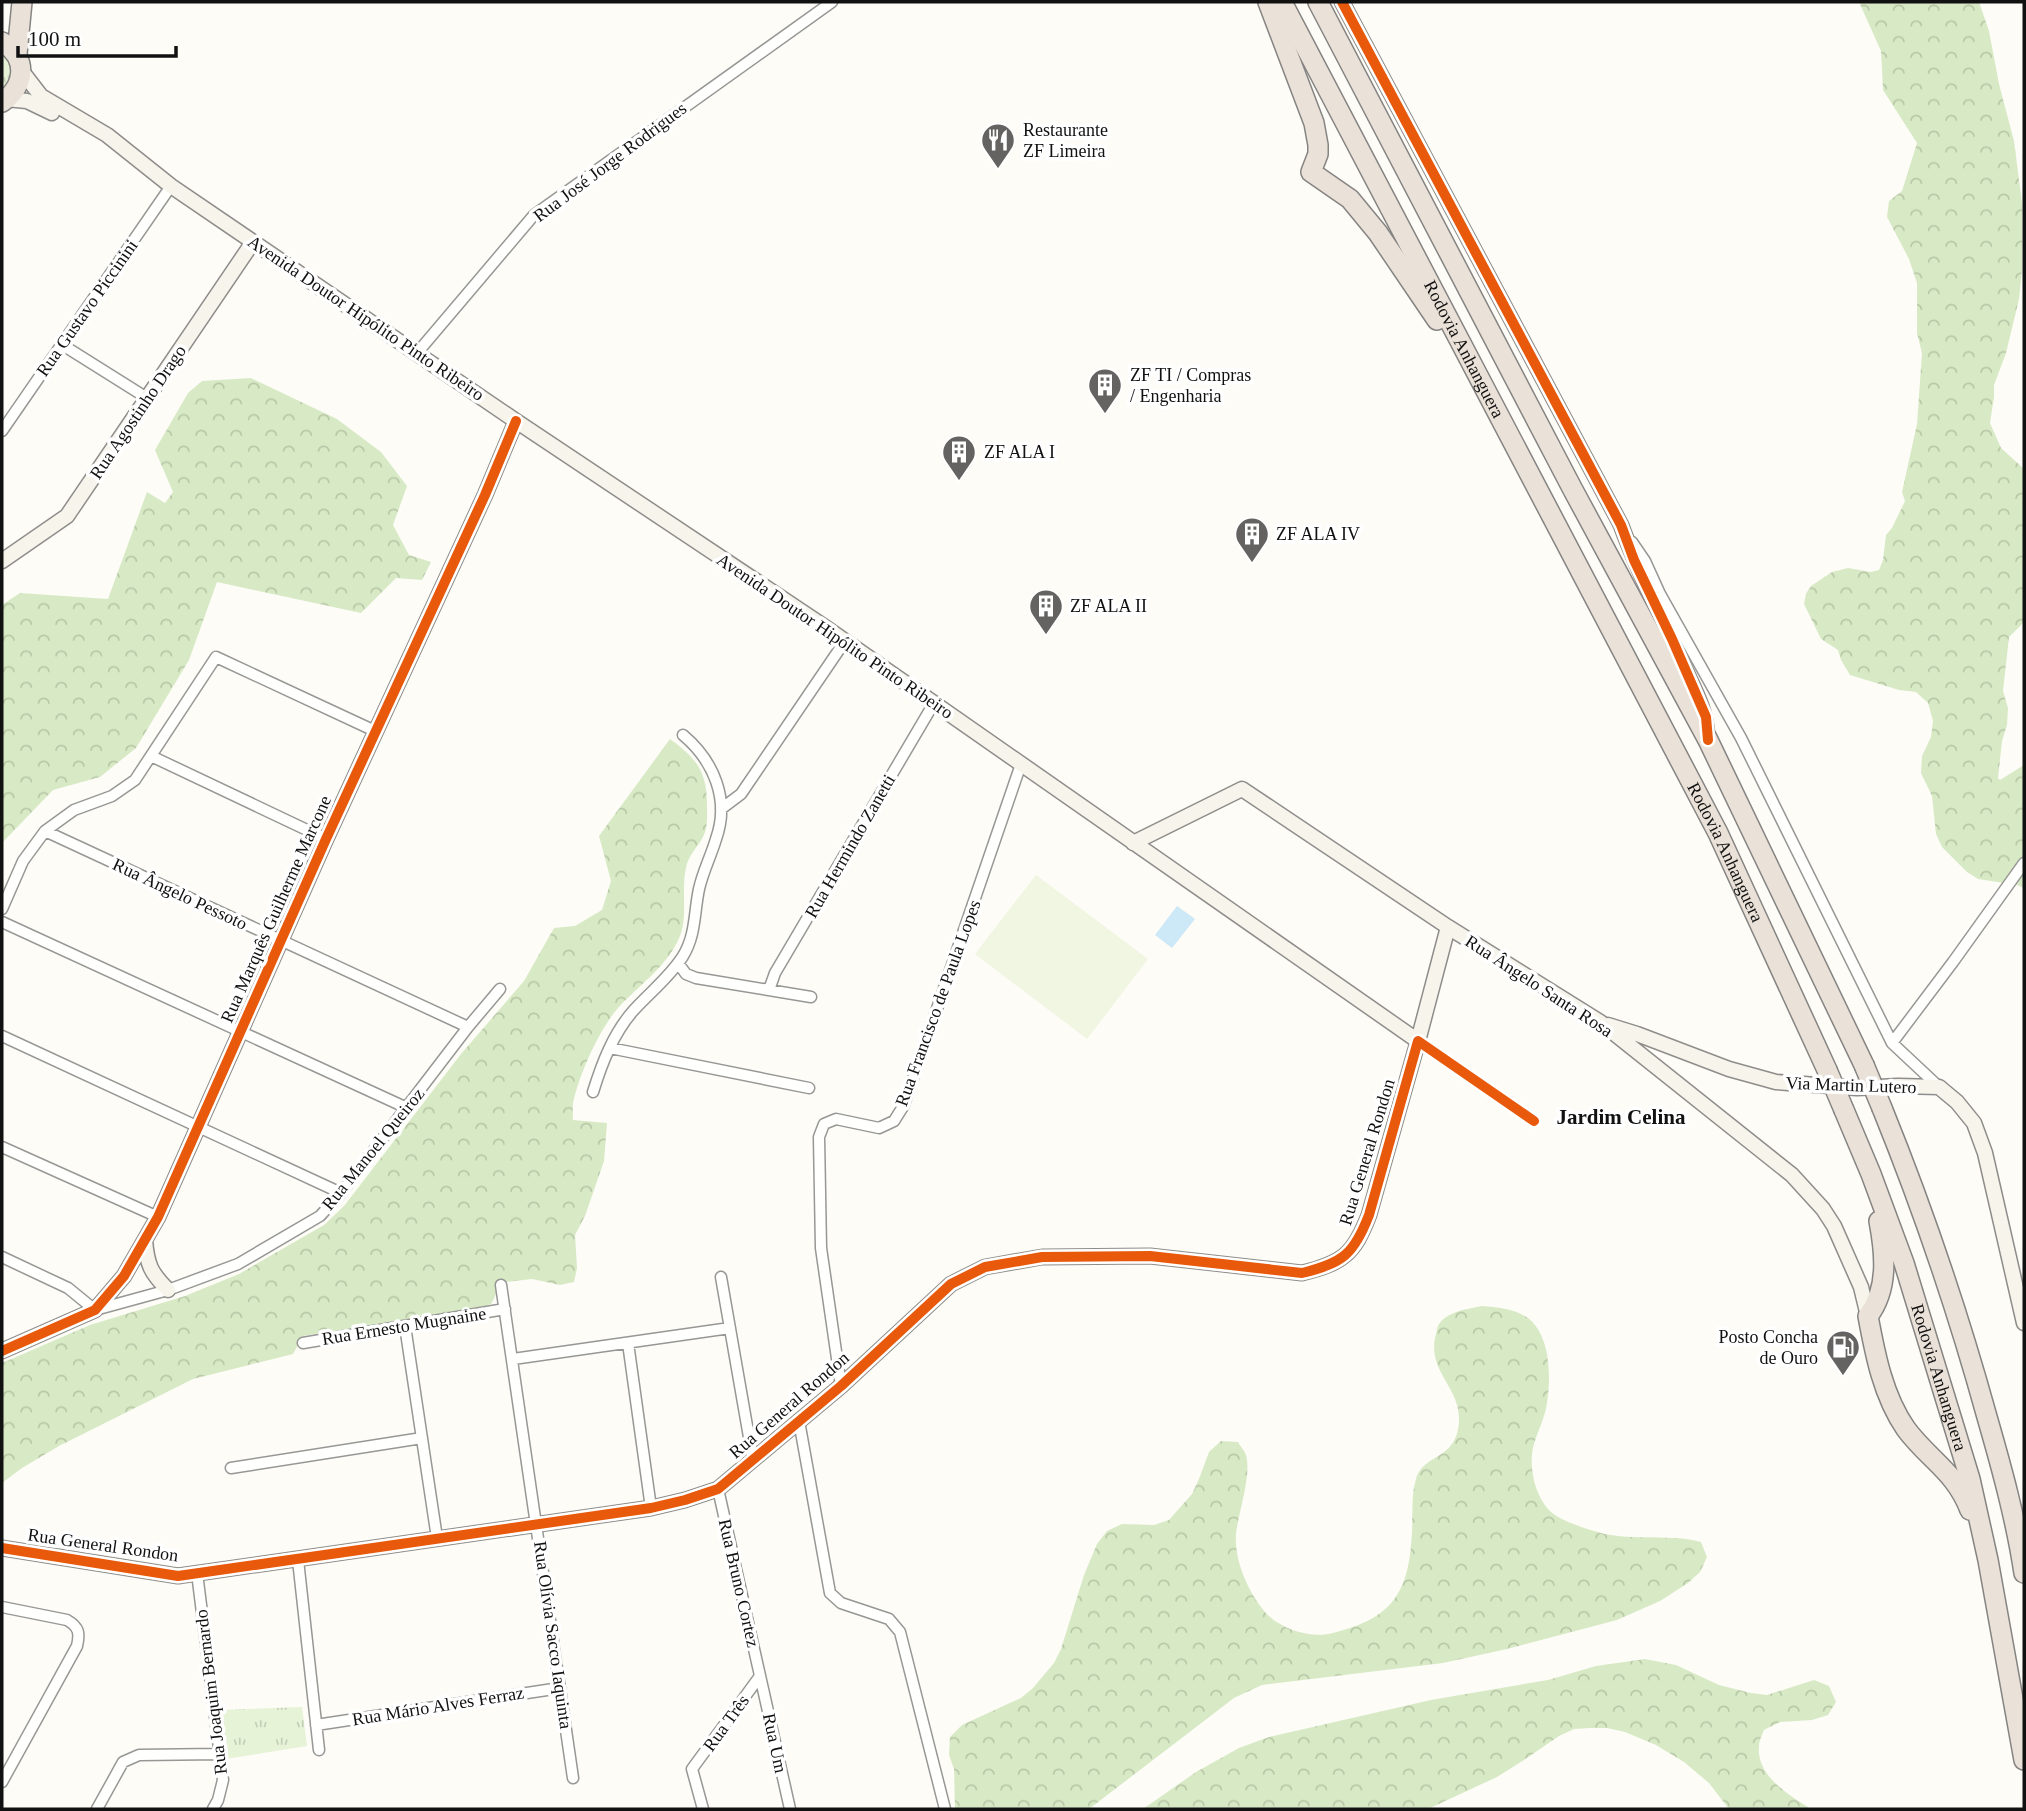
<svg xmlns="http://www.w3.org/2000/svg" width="2026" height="1811" font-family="Georgia,serif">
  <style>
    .grass { fill: url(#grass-tufts) }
    .forest { fill: url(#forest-crowns) }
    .pitch { fill: #f0f6e1 }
    .water { fill: #cde8f7 }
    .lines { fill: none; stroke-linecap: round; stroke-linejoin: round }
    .street-casing { stroke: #979795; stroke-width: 13 }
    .secondary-casing { stroke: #8e8d8b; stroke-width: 17 }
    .highway-casing { stroke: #858482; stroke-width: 22 }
    .street { stroke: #fffffe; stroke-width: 10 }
    .secondary { stroke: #f6f4eb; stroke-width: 14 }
    .highway { stroke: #eae1d8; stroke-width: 19 }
    .highway-bridge-casing { stroke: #858482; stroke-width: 22; stroke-linecap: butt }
    .highway-bridge { stroke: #eae1d8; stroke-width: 19 }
    .cycleway-casing { stroke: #fff; stroke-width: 15 }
    .cycleway { stroke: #e8590c; stroke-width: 10 }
    .labels { text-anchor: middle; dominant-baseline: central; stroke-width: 7; stroke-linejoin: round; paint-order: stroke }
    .poi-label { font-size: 18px; fill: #111; stroke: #fff; text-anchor: start }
    .street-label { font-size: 18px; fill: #111; stroke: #fff }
    .quarter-label { font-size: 21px; font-weight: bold; fill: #111; stroke: #fff }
  </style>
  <defs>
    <pattern id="grass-tufts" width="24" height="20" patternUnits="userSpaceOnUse" patternTransform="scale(1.75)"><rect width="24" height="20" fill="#e7f3d7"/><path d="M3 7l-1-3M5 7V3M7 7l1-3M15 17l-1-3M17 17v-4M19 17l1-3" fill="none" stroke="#c5cfb8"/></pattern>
    <pattern id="forest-crowns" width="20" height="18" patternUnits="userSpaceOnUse" patternTransform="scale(1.75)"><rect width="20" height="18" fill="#d8eac5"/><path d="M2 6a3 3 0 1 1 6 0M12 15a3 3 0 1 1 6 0" fill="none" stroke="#b8c8a8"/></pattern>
  </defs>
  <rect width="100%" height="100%" fill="#fdfcf7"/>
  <path class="grass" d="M2,51l7,5 4,22 -11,15z
    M302,1707l5,39 -81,13 -7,-49z"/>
  <path class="forest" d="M1859,2h120l10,29 10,53 15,57 8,62v67l-3,29 -13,54 -12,32v12l-4,26 11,25 23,21v153l-15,15 -6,54 5,17 -1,17 -5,16 -4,37 2,2 24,-15v123l-7,-3 -39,-6 -11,-7 -25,-25 -6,-13 -4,-38 -11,-23 1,-17 9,-19 2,-16 -5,-18 -12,-11 -17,-2 -49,-15 -9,-15 -3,-10 -17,-11 -17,-35 2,-10 5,-8 21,-14 16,-4 23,4 8,-2 4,-10 3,-25 6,-7 13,-27 -3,-9 15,-68 5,-71 -5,-20v-50l-8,-24 -22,-42 2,-16 13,-10 15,-48 -34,-53 -2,-39z
    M251,378l86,41 44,33 26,34 -14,39 16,30 22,7 -9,18 -26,-2 -35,35 -144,-31 -28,78 -53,88 -36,29 -47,13 -51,53v-238l18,-12 88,6 39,-107 18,11 8,-11 -18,-42 33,-57 14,-12z
    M670,739c26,19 37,32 37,65 0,11 1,21 -3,31 -5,11 -16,20 -18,33 -5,21 2,48 -6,68 -12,30 -41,49 -62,72 -19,22 -37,63 -44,91 -2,6 -1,14 -1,21l34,3 -3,38 -19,55 -10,19 2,33 -3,14 -14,3 -28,-6 -35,4v9l-6,12 -8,3 -180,29 -10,18 -100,25 -134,67 -37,22 -20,15v-120l88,-38 95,-29 54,-22 85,-49 20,-19 30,-39 87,-113 63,-73 30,-53 21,-2 27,-16 9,-29 -12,-45z
    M1482,1306c15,1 33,3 46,12 23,18 23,59 19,85 -2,15 -9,27 -13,41 -6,19 0,50 14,65 7,8 18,12 28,16 18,7 37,12 57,12 23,1 45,-1 68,5l6,15 -7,15 -12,11 -28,18 -43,19 -110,29 -64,14 -181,22 -28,13 -145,111h-134l-1,-40 -5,-14 1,-18 12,-12 59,-27 12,-10 21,-25 7,-14 23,-74 13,-31 10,-13 15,-7 32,1 15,-5 23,-26 7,-15 10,-27 12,-11 17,1c2,4 7,9 8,13 6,20 -8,58 -10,79 -2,26 12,58 29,78 15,17 46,27 68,21 60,-15 76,-40 79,-101 1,-17 -1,-37 4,-53 8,-27 43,-18 43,-61 0,-32 -33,-48 -23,-84 1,-3 1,-7 3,-10 9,-13 29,-15 43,-18z
    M1645,1659l31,6 43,20 32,8 16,2 47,-15 15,6 7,16 -8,13 -16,5 -32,2 -16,8c-2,5 -5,11 -5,16 -3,30 30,49 52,63h-82l-20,-26 -25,-21 -28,-17 -31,-13 -18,-4h-17l-16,1 -15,7 -35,24 -27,17 -69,32h-285l53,-37 43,-24 30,-11 162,-37 117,-20 48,-14z"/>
  <path class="pitch" d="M1036,875l112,84 -61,80 -112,-85z"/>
  <path class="water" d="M1177,906l18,13 -23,29 -17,-13z"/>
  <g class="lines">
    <g class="street-casing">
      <path id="street" d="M61,344l86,54
        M417,353l117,-138 298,-213
        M2,431l169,-245
        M1632,542l13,19 15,33 81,144 151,305 47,44
        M151,756l175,83
        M721,809l20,-15 104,-153
        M45,831l423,196
        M2,909l21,-48 22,-30 29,-21 38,-14 23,-16 81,-123 159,74
        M2,922l405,186
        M678,963l8,11 10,4 115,19
        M769,990l6,-17 159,-270
        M2,1036l339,157
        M1418,1041l116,80
        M1892,1043l61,-81 71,-99
        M610,1048l199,40
        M593,1092c9,-29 20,-58 40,-81 16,-18 37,-34 50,-55 13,-21 11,-44 16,-67 4,-18 12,-33 17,-50 14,-39 -2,-78 -33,-104
        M2,1147l156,70
        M2,1257l66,31 27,22 73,-20 70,-26 82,-48 21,-23 127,-166 32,-38
        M721,1277l32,183
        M501,1285l72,493
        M405,1326l32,212
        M303,1343l202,-34
        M628,1343l23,165
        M513,1359l217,-31
        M841,1386l-20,-138 -2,-111 5,-13 12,-5 43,9 15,-7 10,-16 117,-341
        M799,1421l31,172 11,10 48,16 11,13 45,177
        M231,1468l191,-30
        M718,1489l72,320
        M298,1560l21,190
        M197,1573l26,207 -5,20 -5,9
        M2,1607l65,13c12,7 13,13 10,26l-75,136
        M316,1725l244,-37
        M97,1809l26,-47 16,-7 80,-1
        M703,1809l-11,-40 68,-93"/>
    </g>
    <g class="secondary-casing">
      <path id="secondary" d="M1342,2l279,523c18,50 43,96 64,144 10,22 21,41 22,66
        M21,70l20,26 66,39 64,51 345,235 309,206 593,414
        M6,99l21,2 25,12
        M2,561l65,-45 186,-274
        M1133,843l109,-54 206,138 152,95 192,153 31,34 11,17 27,61 7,29
        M1608,1025l29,9 92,35 47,13 81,6 41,-2 41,1 18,15 17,21 11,30 39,170
        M145,1240c2,25 6,33 23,50
        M2,1351l93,-41 29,-34 34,-59 168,-378 159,-344 31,-74
        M2,1548l176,28 473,-68 34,-8 33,-11 123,-103 110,-102 34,-17 57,-10 108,-1 152,17c41,-10 52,-19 67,-58l49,-174 30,-114"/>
    </g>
    <g class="highway-casing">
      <g id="highway">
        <path d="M1268,2l46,121 4,22v9l-7,18 39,27 28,34 59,87"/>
        <path id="s1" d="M1282,2l436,831 109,237"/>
        <path d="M1318,2l254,486 136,252 156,325"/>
        <path d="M2,42c26,15 24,44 0,60"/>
        <path d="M17,54l5,-52"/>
        <path d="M1882,1108c41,101 76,204 105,309 15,52 29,103 37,156"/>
        <path id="s2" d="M1844,1110l27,64 33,89 66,216 18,81 36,200"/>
        <path d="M1879,1221c6,32 10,68 -11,95 7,38 15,80 38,113 23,31 49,42 64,81"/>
      </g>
    </g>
    <use href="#street" class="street"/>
    <use href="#secondary" class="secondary"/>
    <use href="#highway" class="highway"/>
    <g class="highway-bridge-casing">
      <path id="highway-bridge" d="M1864,1065l18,43
        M1827,1070l17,40"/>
    </g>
    <use href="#highway-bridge" class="highway-bridge"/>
    <g class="cycleway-casing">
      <path id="cycleway" d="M1342,2l279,523 13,35 38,79 34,78 2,23
        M2,1351l93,-41 29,-34 34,-59 168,-378 159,-344 31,-74
        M2,1548l176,28 473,-68 34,-8 33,-11 123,-103 110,-102 34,-17 57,-10 108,-1 152,17c41,-10 52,-19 67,-58l49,-174 116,80"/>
    </g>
    <use href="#cycleway" class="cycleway"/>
  </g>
  <defs>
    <g id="restaurant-pin" transform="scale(1.75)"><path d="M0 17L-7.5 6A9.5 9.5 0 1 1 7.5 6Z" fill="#646362" stroke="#fff"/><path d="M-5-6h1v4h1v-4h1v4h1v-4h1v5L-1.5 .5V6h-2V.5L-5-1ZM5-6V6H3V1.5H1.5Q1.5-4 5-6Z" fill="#fff"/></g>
    <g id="building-pin" transform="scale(1.75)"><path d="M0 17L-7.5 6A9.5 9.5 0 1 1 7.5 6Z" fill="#646362" stroke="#fff"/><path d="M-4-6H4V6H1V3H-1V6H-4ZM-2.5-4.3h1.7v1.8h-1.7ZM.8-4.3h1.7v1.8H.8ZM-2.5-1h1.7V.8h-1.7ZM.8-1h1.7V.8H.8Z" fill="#fff"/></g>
    <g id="fuel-pin" transform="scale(1.75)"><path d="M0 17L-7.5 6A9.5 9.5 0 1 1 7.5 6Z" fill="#646362" stroke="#fff"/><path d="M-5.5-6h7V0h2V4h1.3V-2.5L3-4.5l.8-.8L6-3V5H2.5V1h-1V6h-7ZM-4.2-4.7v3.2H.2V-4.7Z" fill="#fff"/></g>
  </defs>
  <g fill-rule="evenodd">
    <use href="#restaurant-pin" x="998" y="140"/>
    <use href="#building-pin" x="1105" y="385"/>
    <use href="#building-pin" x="959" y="452"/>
    <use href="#building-pin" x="1252" y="534"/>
    <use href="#building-pin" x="1046" y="606"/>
    <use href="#fuel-pin" x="1843" y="1347"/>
  </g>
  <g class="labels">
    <g class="poi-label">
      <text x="1023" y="130">Restaurante<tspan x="1023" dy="21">ZF Limeira</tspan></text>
      <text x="1130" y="375">ZF TI / Compras<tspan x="1130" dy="21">/ Engenharia</tspan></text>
      <text x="984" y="452">ZF ALA I</text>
      <text x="1276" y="534">ZF ALA IV</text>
      <text x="1070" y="606">ZF ALA II</text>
      <text x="1818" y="1337" text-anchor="end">Posto Concha<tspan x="1818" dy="21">de Ouro</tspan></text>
    </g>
    <g class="street-label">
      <text transform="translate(610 162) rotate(-37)">Rua José Jorge Rodrigues</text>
      <text transform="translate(87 308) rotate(-55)">Rua Gustavo Piccinini</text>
      <text transform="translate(366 318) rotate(34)">Avenida Doutor Hipólito Pinto Ribeiro</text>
      <text stroke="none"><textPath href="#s1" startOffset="392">Rodovia Anhanguera</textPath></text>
      <text transform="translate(138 412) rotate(-56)">Rua Agostinho Drago</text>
      <text transform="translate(835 636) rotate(34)">Avenida Doutor Hipólito Pinto Ribeiro</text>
      <text transform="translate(850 846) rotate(-60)">Rua Hermindo Zanetti</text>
      <text stroke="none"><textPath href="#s1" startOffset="959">Rodovia Anhanguera</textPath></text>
      <text transform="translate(180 894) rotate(25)">Rua Ângelo Pessoto</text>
      <text transform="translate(276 909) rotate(-66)">Rua Marquês Guilherme Marcone</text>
      <text transform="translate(1539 986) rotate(33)">Rua Ângelo Santa Rosa</text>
      <text transform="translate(938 1003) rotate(-70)">Rua Francisco de Paula Lopes</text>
      <text transform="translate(1851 1085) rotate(2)">Via Martin Lutero</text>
      <text transform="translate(373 1149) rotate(-51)">Rua Manoel Queiroz</text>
      <text transform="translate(1367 1152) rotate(-73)">Rua General Rondon</text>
      <text transform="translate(404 1326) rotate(-9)">Rua Ernesto Mugnaine</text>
      <text stroke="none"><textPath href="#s2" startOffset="284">Rodovia Anhanguera</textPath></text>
      <text transform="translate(789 1405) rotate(-41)">Rua General Rondon</text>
      <text transform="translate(103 1545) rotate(8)">Rua General Rondon</text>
      <text transform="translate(739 1583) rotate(77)">Rua Bruno Cortez</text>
      <text transform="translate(553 1635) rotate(82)">Rua Olívia Sacco Iaquinta</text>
      <text transform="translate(211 1692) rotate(-97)">Rua Joaquim Bernardo</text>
      <text transform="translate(438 1706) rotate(-9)">Rua Mário Alves Ferraz</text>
      <text transform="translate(726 1723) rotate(-54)">Rua Três</text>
      <text transform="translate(775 1743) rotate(78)">Rua Um</text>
    </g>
    <g class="quarter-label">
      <text x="1621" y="1117">Jardim Celina</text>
    </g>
  </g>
  <rect width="2026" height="1811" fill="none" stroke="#111111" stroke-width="7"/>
  <path d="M18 46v10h158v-10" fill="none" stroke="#111111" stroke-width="3.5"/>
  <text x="28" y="46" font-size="21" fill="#111111" stroke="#ffffff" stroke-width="5" paint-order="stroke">100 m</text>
</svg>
